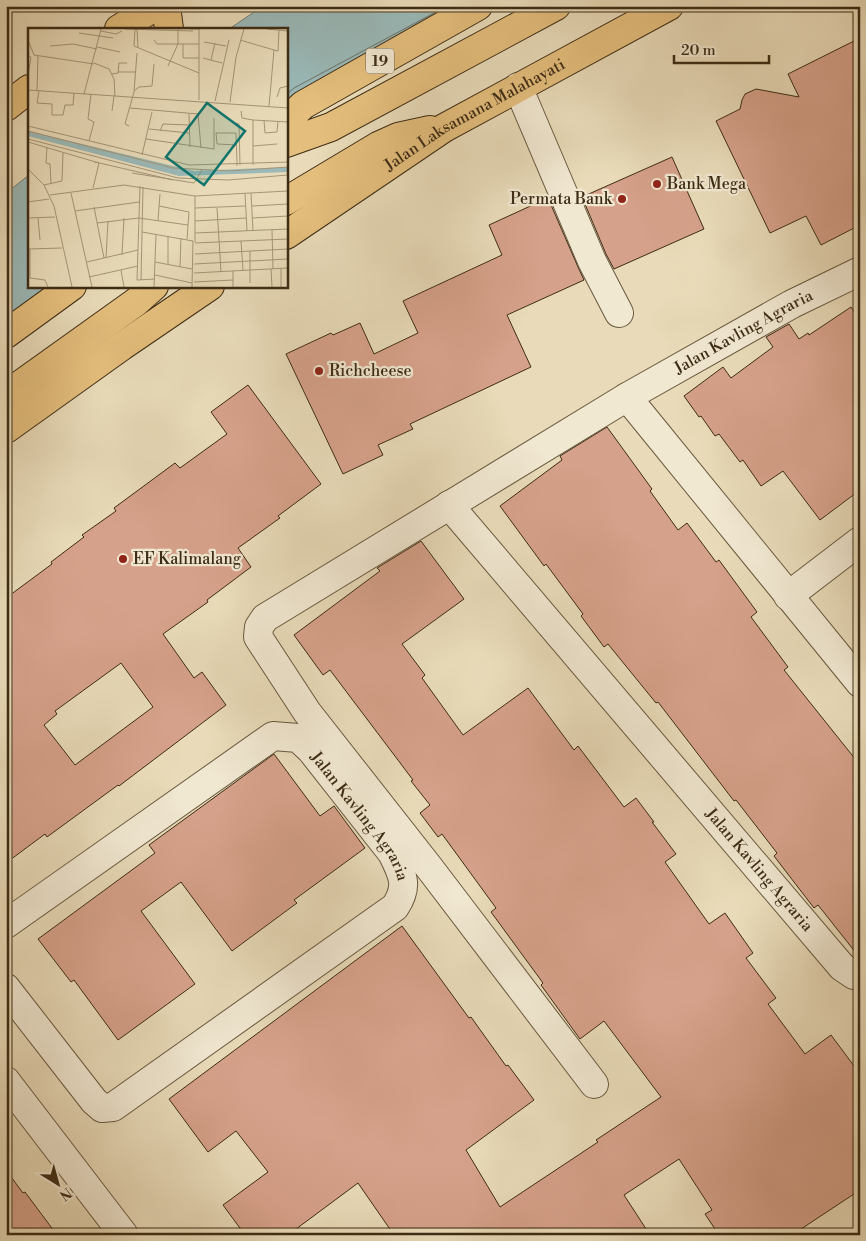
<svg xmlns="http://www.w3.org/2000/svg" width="866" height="1241" font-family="'Libre Bodoni',serif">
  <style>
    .water { fill: #9ab9b8; stroke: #758177 }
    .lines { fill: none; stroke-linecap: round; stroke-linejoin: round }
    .shore { stroke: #6c7266; stroke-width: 1 }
    .building { fill: #d6a18a; stroke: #3d2c15; fill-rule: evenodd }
    .minor-casing { stroke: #68583e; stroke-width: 30 }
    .major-casing { stroke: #3d2c15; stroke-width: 30 }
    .highway-casing { stroke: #3d2c15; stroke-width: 30 }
    .minor { stroke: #f1e8d2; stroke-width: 28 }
    .major { stroke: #e4be7c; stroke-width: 28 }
    .highway { stroke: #e4be7c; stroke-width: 28 }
    .poi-dot { fill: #8f2418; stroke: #f1e8d2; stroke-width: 2 }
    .labels { text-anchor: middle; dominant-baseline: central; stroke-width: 4.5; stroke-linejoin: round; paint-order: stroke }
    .shield { fill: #f1e8d2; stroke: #73644e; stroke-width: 1 }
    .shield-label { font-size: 15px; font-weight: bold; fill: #3d2c15 }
    .street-label { font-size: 16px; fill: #3d2c15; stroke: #f1e8d2 }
    .poi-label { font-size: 16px; fill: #3d2c15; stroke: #f1e8d2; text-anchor: start }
    .inset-road { fill: none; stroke: #a49577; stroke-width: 1 }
    .view { fill: #0f766e; fill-opacity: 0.15; stroke: #0f766e; stroke-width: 2.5 }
    .inset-edge { fill: none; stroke: #3d2c15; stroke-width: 2.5 }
  </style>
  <rect width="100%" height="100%" fill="#e9dbb9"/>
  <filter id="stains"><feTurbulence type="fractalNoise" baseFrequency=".004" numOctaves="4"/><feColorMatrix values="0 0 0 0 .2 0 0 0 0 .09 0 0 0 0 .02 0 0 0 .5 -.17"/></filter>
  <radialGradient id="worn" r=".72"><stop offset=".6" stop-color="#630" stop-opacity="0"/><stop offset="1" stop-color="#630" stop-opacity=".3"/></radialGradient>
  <path class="water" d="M263,6h223l-200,115v-92h-57z
    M29,175v111h43l-66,48v-141z"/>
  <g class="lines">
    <path class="shore" d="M286,95l8,-7 153,-82"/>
  </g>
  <path class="building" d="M860,38v187l-39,20 -15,-29 -36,17 -54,-112 24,-12 2,-9 3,-6 11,-5 43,8 -11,-23z
    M672,157l32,72 -90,40 -8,-15 -24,-57z
    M548,198l30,69 6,13 -77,35 24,52 -121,57 3,5 -35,16 5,10 -40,19 -57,-120 45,-21 2,2 27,-12 14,31 44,-21 -15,-32 99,-46 -13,-30z
    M851,307l9,13v170l-40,30 -37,-49 -22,15 -18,-26 -3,2 -21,-28 -4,2 -14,-20 -2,1 -15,-21 39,-29 8,11 42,-31 -7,-10 23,-13 10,15 9,-6 1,2z
    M248,385l73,99 -43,32 2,2 -42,30 13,19 -44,33 1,2 -45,32 31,44 8,-6 24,33 -107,81 -1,-1 -71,52 -2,-3 -39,29v-265l46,-34 -1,-2 33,-25 -2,-2 34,-24 -2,-3 61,-45 5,5 47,-34 -16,-22zM121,663l32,44 -78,58 -31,-40 13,-11 -2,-3z
    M607,427l45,62 -2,2 28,39 9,-7 29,39 3,-2 38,52 -6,5 37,50 -4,3 76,95v193l-42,-53 -4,3 -40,-52 3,-3 -41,-53 -2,1 -76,-99 -2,1 -48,-59 -4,3 -23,-31 2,-2 -37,-50 -2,2 -44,-60 62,-46 -2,-4z
    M421,541l43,58 -62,45 23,31 -3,3 41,57 65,-47 46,62 4,-4 46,61 12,-9 18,24h-2l24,32 -11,8 44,62 16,-11 28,40 -7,5 30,40 -8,6 37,50 26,-19 29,39v116l-68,45h-73l-14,-21 7,-4 -33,-51 -55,36 26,40h-256l-36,-52 -70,52h-43l-22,-30 45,-33 -32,-41 -28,21 -39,-53 233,-173 67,92 2,-1 35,49 2,-1 26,35 -68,50 34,57 98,-65 -2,-2 65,-43 -57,-76 -24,18 -39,-54 2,-2 -52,-71 5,-4 -54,-74 -4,3 -18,-24 10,-8 -19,-24 2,-1 -83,-110 -7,5 -29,-40 86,-64 -3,-3z
    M274,754l46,62 14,-10 31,42 -71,52 3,3 -65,48 -51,-69 -40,29 54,73 -77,56 -44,-60 -3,2 -33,-43 117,-86 -6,-8z
    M6,1170l17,23 2,-1 32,43h-51z"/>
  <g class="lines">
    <g class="minor-casing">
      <g id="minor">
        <path d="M518,87l74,174 27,52"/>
        <path d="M627,397l233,286"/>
        <path id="s1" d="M449,505l393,462 12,8h6"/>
        <path d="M788,596l72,-55"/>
        <path id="s2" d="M6,924l267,-188 25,2 13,12 81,103c11,22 17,33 3,54l-282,200 -11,1 -8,-7 -88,-113"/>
        <path d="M6,1081l118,154"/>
        <path id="s3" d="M594,1084l-166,-218 -121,-154 -49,-75 1,-10 6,-9 362,-221 165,-93 68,-33"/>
      </g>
    </g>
    <g class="major-casing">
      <g id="major">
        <path d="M166,6l3,23"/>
        <path d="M286,201l92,-55 20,-9 32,-7"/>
        <path id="s4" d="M286,235l158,-107 225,-122"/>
        <path d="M6,395l130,-93 18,-16"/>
        <path d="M6,429l116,-83 88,-60"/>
      </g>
    </g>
    <g class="highway-casing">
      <path id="highway" d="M119,29l37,-23
        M6,107l23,-18
        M286,121l17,-16 175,-99
        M286,143l45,-16 225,-121
        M6,334l66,-48"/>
    </g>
    <use href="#minor" class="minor"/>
    <use href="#major" class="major"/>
    <use href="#highway" class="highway"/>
  </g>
  <g class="poi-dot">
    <circle cx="657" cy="184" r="5"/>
    <circle cx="622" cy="199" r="5"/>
    <circle cx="319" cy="371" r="5"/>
    <circle cx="123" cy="559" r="5"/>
  </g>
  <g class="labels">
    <rect class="shield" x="366" y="48.5" width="28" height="25" rx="4"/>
    <g class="shield-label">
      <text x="380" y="61">19</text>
    </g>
    <g class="street-label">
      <text stroke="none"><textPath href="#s4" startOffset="224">Jalan Laksamana Malahayati</textPath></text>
      <text stroke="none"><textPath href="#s3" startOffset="1138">Jalan Kavling Agraria</textPath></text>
      <text stroke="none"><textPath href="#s2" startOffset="452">Jalan Kavling Agraria</textPath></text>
      <text stroke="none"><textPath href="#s1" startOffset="479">Jalan Kavling Agraria</textPath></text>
    </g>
    <g class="poi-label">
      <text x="667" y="184">Bank Mega</text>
      <text x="612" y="199" text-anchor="end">Permata Bank</text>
      <text x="329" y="371">Richcheese</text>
      <text x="133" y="559">EF Kalimalang</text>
    </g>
  </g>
  <g transform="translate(28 28)">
    <rect width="260" height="260" fill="#e9dbb9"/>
    <path d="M0,103l166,40 94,-4v5l-109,4 -151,-40z" fill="#9ab9b8"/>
    <path class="inset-road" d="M97,1l68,2M107,1l-1,17 65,27M109,1l1,18M162,1h9v71M239,1l21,2M73,3l15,3 6,-3M51,5l34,5M0,12l6,15 60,9M126,12l3,4h42M212,12l34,10M176,14l22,4M155,16v14h16M22,18l23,-2 24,5M69,19l23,5M246,22l4,1 1,-21M0,28l3,1 -3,18M175,30l19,5M183,32l4,-17M66,35l15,6 5,10 1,17M140,38l10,-22v-15M90,44h18M84,46l6,-1 1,-10h8M0,62l260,18M9,62l1,-34M11,63l-2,12 15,1v11h11l2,-10h8l1,-12M106,63l5,-4 13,-1 2,-22M56,66l17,-65M249,69l3,-9 8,-2M187,73l14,-61M202,74l6,-45 8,-28M241,78l5,-56M102,80l68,6 3,34M84,83l2,-15M213,83l1,7 11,2 35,2M161,86l1,33M225,92v45M236,92l1,13 12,-1 1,-11M208,95l3,1 1,41M0,98l161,39 99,-3M101,98l-4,-2 9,-32 3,-39M121,101l40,4M0,103l145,37 58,3 57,-4M132,103l3,-7 26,1M0,111l150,39 50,2 60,-5M118,111l68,10v-31M61,113l5,-19 -6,-3 3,-25M0,114l71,21M209,117l-20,-1 -1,-11h20v1l1,28v4M225,118l24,-2M19,119l-1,16 4,1 1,19M114,127l10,-43M67,134l78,18M0,141l16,16 10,21 18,81M104,145l62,10 8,-13M16,157l18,-4 1,-28M112,158l-3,94 18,-1M65,160l6,-25M43,165l21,94M217,165l2,38M223,165l2,38M22,167l74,-10 71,11 93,-5M0,174l21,-3M131,178l30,6 -2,27M224,178l36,-2M66,179l10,51M167,180l50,-2M189,180l4,64M47,183l64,-9M0,190l27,-1M10,190l2,22M224,190l36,-2M130,192l2,-26M167,193l51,-3M69,195l42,-5 49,7M244,202l1,39M114,204l51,9 -1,46M167,205l93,-4M213,213l2,29M167,214v-46M167,215l93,-4M0,221l34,-1M2,221v29l15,2 3,7M222,223v32M167,226l93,-5M94,227l2,-37M78,230l2,-37M59,234l51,-12M127,234l37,7M140,236v-28M166,236l94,-5M152,239l1,-29M243,241l1,18M253,241v18M93,242l3,17M205,243v16M166,245l94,-5M127,247l37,8M61,249l49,-11M113,252l2,-93M166,254l39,-2M126,259l2,-52"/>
    <path class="view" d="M179,75l38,28 -41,54 -38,-28z"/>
    <rect width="260" height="260" class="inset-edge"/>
  </g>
  <rect width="866" height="1241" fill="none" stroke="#e9dbb9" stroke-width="25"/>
  <rect x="8" y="8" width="851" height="1226" fill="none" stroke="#3d2c15" stroke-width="2.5"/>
  <rect x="12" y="12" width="841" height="1216" fill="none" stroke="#3d2c15"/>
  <g transform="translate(58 1184) rotate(143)" stroke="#f1e8d2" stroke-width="4" paint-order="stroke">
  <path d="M0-4L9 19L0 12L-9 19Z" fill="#3d2c15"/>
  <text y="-8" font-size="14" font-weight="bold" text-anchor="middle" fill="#3d2c15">N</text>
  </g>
  <path d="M674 55v8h95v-8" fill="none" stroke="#3d2c15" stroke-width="2.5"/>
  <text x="681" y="55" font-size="15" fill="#3d2c15" stroke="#f1e8d2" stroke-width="4" paint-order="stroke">20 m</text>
  <rect width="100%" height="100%" filter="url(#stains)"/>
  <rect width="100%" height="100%" fill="url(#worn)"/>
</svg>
